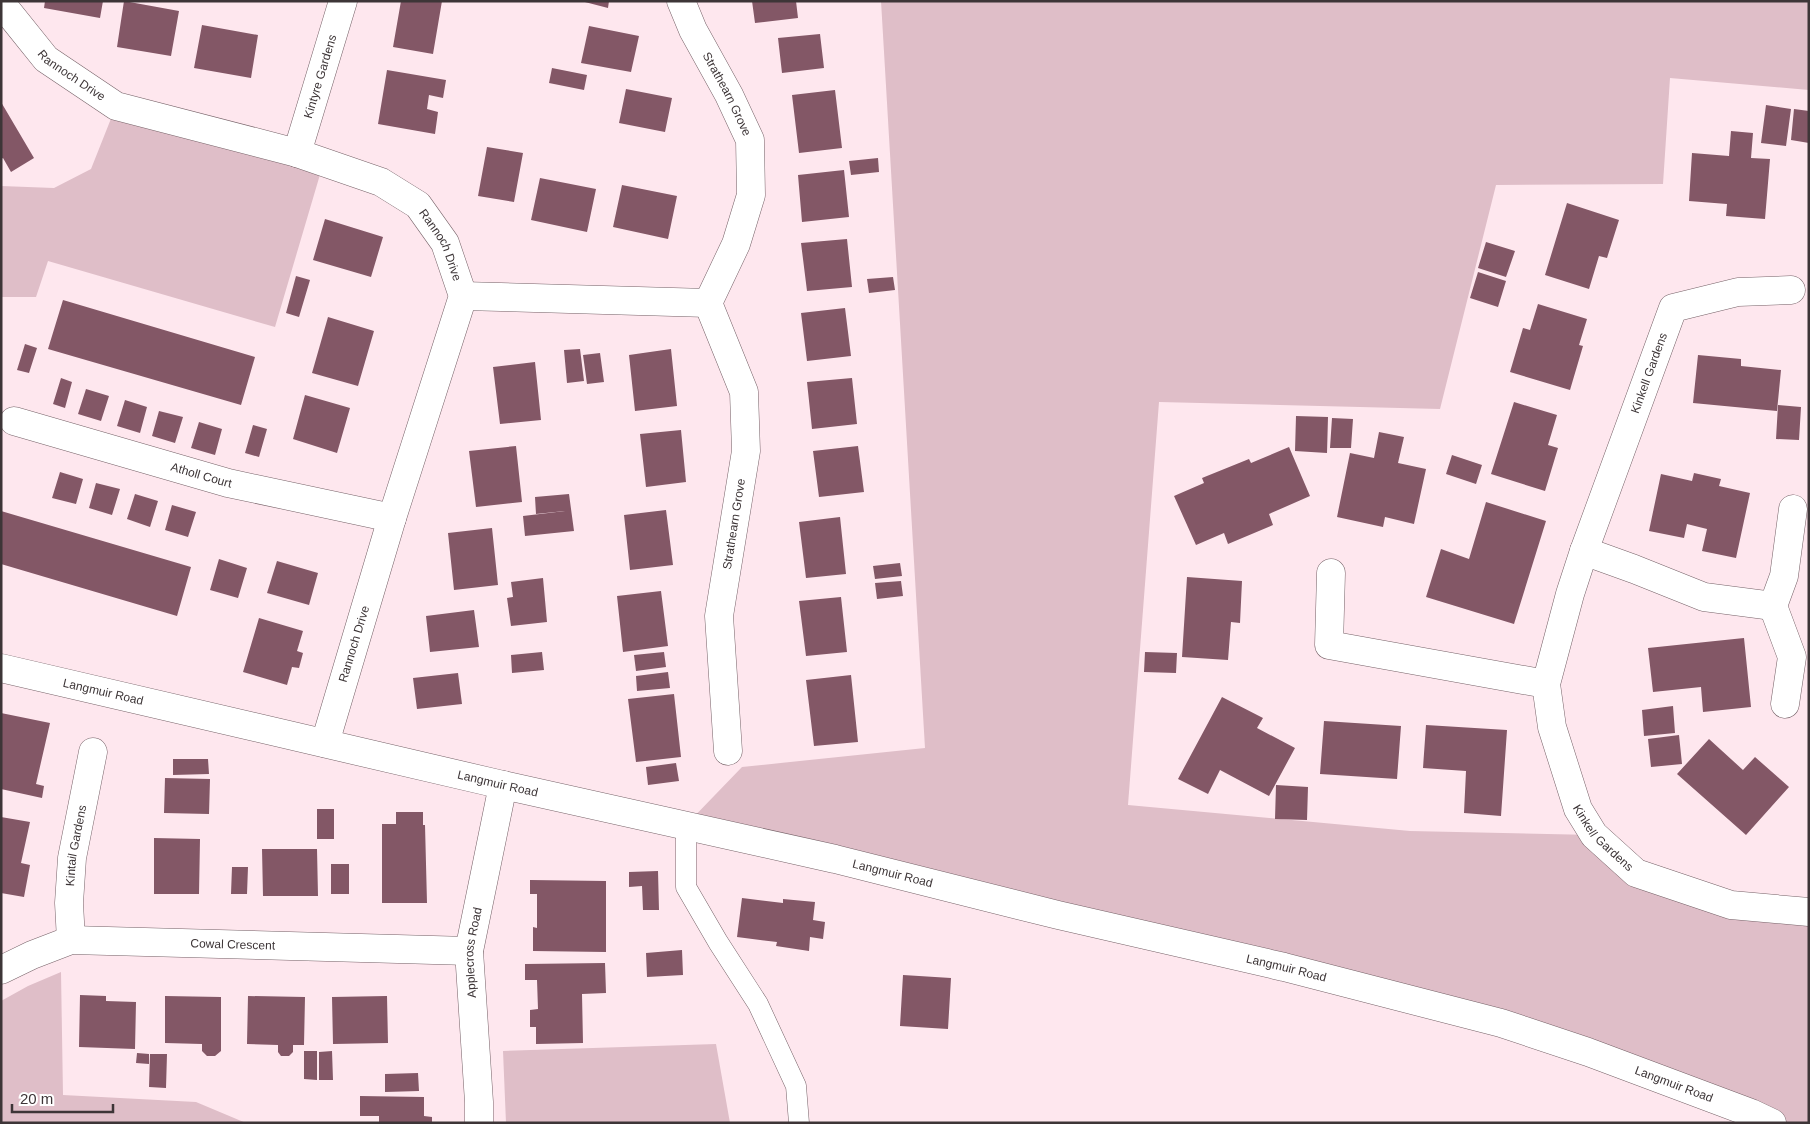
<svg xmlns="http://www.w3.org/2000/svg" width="1810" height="1124" font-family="Helvetica,sans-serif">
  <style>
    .green { fill: #dfbec8 }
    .building { fill: #835766 }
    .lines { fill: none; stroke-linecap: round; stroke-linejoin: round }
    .lane-casing { stroke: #766268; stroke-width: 21 }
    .street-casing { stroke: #766268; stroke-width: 29 }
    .lane { stroke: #fff; stroke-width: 20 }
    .street { stroke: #fff; stroke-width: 28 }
    .labels { text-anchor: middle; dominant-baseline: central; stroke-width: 5; stroke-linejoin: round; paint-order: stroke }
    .street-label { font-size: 12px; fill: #3d3537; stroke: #fff }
  </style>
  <rect width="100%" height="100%" fill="#fee7ee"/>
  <path class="green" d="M881,1h928v89l-139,-12 -7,106 -167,1 -56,224 -281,-7 -31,403 282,26 184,4 42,38 173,39v211h-37l-184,-71 -902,-227 56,-58 183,-19z
    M116,106l208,55 -49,166 -227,-66 -12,36h-35v-111l53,2 37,-19z
    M61,972l2,123 133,7 50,21h-245v-122l27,-15z
    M716,1044l14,79h-224l-3,-72z"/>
  <path class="building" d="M45,1h58l-3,17 -56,-10z
    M124,1l55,10 -8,45 -54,-9z
    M401,1h41l-9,53 -40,-7z
    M581,1h28l-1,7z
    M752,1h44l2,17 -43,5z
    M202,25l56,10 -7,43 -57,-10z
    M589,26l50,10 -8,36 -50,-9z
    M820,34l4,34 -42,5 -4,-35z
    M552,68l35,7 -3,15 -35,-7z
    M387,70l59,10 -3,18 -14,-3 -2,14 11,3 -3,22 -57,-10z
    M626,89l46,9 -7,34 -46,-9z
    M835,90l7,58 -43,5 -7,-58z
    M1,102l33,56 -23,14 -8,-14 -2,1z
    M1766,105l25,4 -5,37 -25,-3z
    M1794,109l15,2v32l-18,-3z
    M1731,131l22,2 -2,25 19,1 -5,60 -39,-3 1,-12 -38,-3 3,-48 37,3z
    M487,147l36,6 -9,49 -36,-6z
    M878,158l1,14 -28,3 -2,-14z
    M844,170l5,47 -47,5 -4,-47z
    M540,178l56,11 -9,43 -56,-12z
    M622,185l55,11 -9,43 -55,-12z
    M1567,203l52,17 -12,38 -8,-2 -10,33 -44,-14z
    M325,219l58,18 -12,40 -58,-17z
    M847,239l5,48 -45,4 -6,-48z
    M1486,242l29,9 -9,26 -28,-9z
    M1478,272l28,9 -8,26 -28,-9z
    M296,276l14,4 -11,37 -13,-4z
    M893,277l2,13 -26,3 -2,-14z
    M63,300l192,57 -14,48 -193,-56z
    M1538,304l49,15 -8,26 4,1 -13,44 -60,-18 13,-44 7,2z
    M845,308l6,48 -44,5 -6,-48z
    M328,317l46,14 -16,55 -46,-13z
    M25,344l12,4 -8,25 -12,-3z
    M580,349l4,32 -17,2 -3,-33z
    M671,349l6,57 -42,5 -6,-56z
    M600,353l4,29 -17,2 -4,-29z
    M1698,355l43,4v7l40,4 -4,41 -84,-8z
    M535,362l6,58 -41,4 -7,-57z
    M61,378l11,4 -7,26 -12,-4z
    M852,378l5,46 -45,5 -5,-47z
    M86,389l23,7 -8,25 -23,-7z
    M305,395l45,13 -13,45 -44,-14z
    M125,400l22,7 -7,26 -23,-7z
    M1514,402l43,13 -9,30 10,3 -13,43 -54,-17z
    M1778,405l23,2 -2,33 -23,-1z
    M159,411l24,6 -8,26 -23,-7z
    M1296,416l32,1 -1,36 -32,-2z
    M1332,418l21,1 -2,29h-21z
    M199,422l23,7 -7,26 -24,-7z
    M253,425l14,4 -8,28 -14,-4z
    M681,430l5,52 -40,5 -6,-53z
    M1379,432l25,5 -6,26 28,6 -12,55 -29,-7 -2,10 -46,-10 13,-64 24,5z
    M516,446l6,56 -46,5 -7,-56z
    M858,446l6,46 -45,5 -6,-46z
    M1289,447l21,49 -41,18 4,11 -45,19 -4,-11 -28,12 -22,-49 30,-13 -2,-5 47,-19 2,4z
    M1452,455l30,10 -6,19 -30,-10z
    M60,472l23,7 -7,25 -24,-6z
    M1694,473l27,6 -2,7 31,7 -14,65 -34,-7 5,-22 -20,-5 -3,14 -35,-7 12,-57 31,7z
    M96,483l24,6 -8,26 -23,-7z
    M135,494l23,7 -8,26 -23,-8z
    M569,494l5,37 -49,5 -2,-20 42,-5 -29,3 -1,-17z
    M1486,502l60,19 -32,103 -88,-27 15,-48 28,10z
    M172,505l24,7 -8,25 -23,-7z
    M666,510l7,55 -43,5 -6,-55z
    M1,511l190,56 -14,49 -176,-52z
    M840,517l6,57 -40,4 -7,-56z
    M492,528l6,57 -44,5 -6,-57z
    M219,559l28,9 -9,30 -28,-8z
    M277,561l41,12 -9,32 -42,-12z
    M900,563l2,13 -27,3 -2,-13z
    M1187,577l55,4 -2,42 -9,-1 -3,38 -46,-3z
    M543,578l4,44 -36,4 -4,-28 6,-1 -2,-15z
    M901,581l2,15 -26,3 -2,-16z
    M661,591l7,55 -45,6 -6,-56z
    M841,597l6,55 -41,4 -7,-55z
    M474,610l5,37 -49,5 -4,-36z
    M259,618l44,13 -6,20 6,2 -4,15 -7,-1 -5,18 -44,-13z
    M1744,638l7,69 -48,5 -2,-25 -48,5 -5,-44z
    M542,652l2,18 -32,3 -1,-18z
    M664,652l2,15 -30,4 -2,-16z
    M1145,652l32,1 -1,20 -32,-1z
    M668,672l2,16 -33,3 -1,-15z
    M458,673l4,31 -45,5 -4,-31z
    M851,675l7,67 -44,4 -8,-66z
    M674,694l7,63 -45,5 -8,-63z
    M1222,697l41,21 -6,10 38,20 -26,48 -49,-26 -12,24 -30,-15z
    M1673,706l2,27 -31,3 -2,-26z
    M1,713l49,10 -14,61 8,2 -2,12 -41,-9z
    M1324,721l77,5 -4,53 -77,-5z
    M1426,725l81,5 -6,86 -37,-3 2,-42 -43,-3z
    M1679,735l3,29 -31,3 -3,-28z
    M1709,739l34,31 12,-13 34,30 -43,48 -69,-61z
    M173,759h35l1,15 -36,1z
    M676,763l3,18 -31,4 -2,-18z
    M165,778l45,1 -1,35 -45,-1z
    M1276,785l32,2 -1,33 -32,-1z
    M317,809h17v30h-17z
    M396,812h27v13h2l2,78h-45v-79h14z
    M1,817l29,5 -9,41 9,2 -6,32 -23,-4z
    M154,838l46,1 -1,55h-45z
    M262,849h55l1,47h-55z
    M331,864h18v30h-18z
    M232,867h16l-1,27h-16z
    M658,871l1,39h-16l-1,-24 -13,1v-15z
    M530,880l76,1v71l-73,-1v-24l4,1v-34h-7z
    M742,898l41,5v-4l32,3 -2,18 12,2 -2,17 -13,-2 -1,14 -33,-5 1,-4 -40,-5z
    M682,950l1,25 -36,2 -1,-24z
    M605,963l1,30 -24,1 1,49 -47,1v-17h-6v-17l8,-1 -1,-29h-12v-16z
    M903,975l48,3 -3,51 -48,-3z
    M80,995l26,1v5l30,1 -1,47 -56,-2z
    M165,996l56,1v54l-6,5h-8l-5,-5v-7l-37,-1z
    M248,996l57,1 -1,48h-11v7l-4,4h-8l-3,-4v-7l-31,-1z
    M387,996l1,47 -55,1 -1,-47z
    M304,1051h13v29l-13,-1z
    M332,1051l1,29h-14v-28z
    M137,1053l12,1v10l-13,-1z
    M150,1054h17l-1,34 -17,-1z
    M418,1073l1,18 -34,1v-18z
    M360,1096l64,1v19l8,1v6h-53v-7h-19z"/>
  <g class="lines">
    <g class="lane-casing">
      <path id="lane" d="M686,825v62l32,55 40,62 38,82 3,37"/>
    </g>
    <g class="street-casing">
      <g id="street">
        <path id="s1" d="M681,1l12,29 36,65 21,45 1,55 -15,49 -28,59 36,89 2,59 -27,165 9,135"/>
        <path id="s2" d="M1,3l45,56 70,47 181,47 84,29 37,23 27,38 18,53 -71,222 -67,225"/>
        <path id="s3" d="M297,153l46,-152"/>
        <path id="s4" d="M1791,290l-53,2 -65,16 -89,243 -14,43 -24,90 6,43 26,82 16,26 42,38 95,32 78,7"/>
        <path d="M463,296l245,7"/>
        <path id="s5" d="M14,421l214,62 164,35"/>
        <path d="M1584,551l50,18 70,28 69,9"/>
        <path d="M1331,573l-2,72 217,39"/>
        <path id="s6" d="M1,668l502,117 332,74 223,56 226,52 217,56 87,29 163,61 21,10"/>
        <path d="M1785,704l7,-47 -19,-51 11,-30 9,-67"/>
        <path id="s7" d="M71,940l-2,-37 3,-45 21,-106"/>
        <path id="s8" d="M1,970l31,-15 39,-15 398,11"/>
        <path id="s9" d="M479,1123v-21l-10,-151 34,-166"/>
      </g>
    </g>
    <use href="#lane" class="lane"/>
    <use href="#street" class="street"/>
  </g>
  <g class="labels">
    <g class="street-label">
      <text stroke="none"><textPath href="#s2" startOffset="102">Rannoch Drive</textPath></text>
      <text stroke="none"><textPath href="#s3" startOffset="80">Kintyre Gardens</textPath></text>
      <text stroke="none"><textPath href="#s1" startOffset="104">Strathearn Grove</textPath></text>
      <text stroke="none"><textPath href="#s2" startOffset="522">Rannoch Drive</textPath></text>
      <text transform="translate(1649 373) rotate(-70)">Kinkell Gardens</text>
      <text stroke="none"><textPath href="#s5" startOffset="195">Atholl Court</textPath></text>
      <text transform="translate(734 524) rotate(-81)">Strathearn Grove</text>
      <text transform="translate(354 644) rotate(-73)">Rannoch Drive</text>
      <text stroke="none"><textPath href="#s6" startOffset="105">Langmuir Road</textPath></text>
      <text stroke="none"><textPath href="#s6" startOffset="510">Langmuir Road</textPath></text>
      <text stroke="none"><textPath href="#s4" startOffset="685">Kinkell Gardens</textPath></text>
      <text stroke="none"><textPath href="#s7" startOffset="95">Kintail Gardens</textPath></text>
      <text stroke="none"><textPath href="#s6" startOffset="915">Langmuir Road</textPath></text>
      <text stroke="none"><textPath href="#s8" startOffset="238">Cowal Crescent</textPath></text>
      <text stroke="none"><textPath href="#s9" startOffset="171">Applecross Road</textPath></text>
      <text stroke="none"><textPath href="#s6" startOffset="1320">Langmuir Road</textPath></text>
      <text stroke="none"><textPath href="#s6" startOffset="1725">Langmuir Road</textPath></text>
    </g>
  </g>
  <rect width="1810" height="1124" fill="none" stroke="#3d3537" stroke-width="5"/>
  <path d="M12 1104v8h101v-8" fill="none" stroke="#3d3537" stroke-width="2.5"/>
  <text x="20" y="1104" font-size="15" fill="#3d3537" stroke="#ffffff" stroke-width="4" paint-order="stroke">20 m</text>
</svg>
